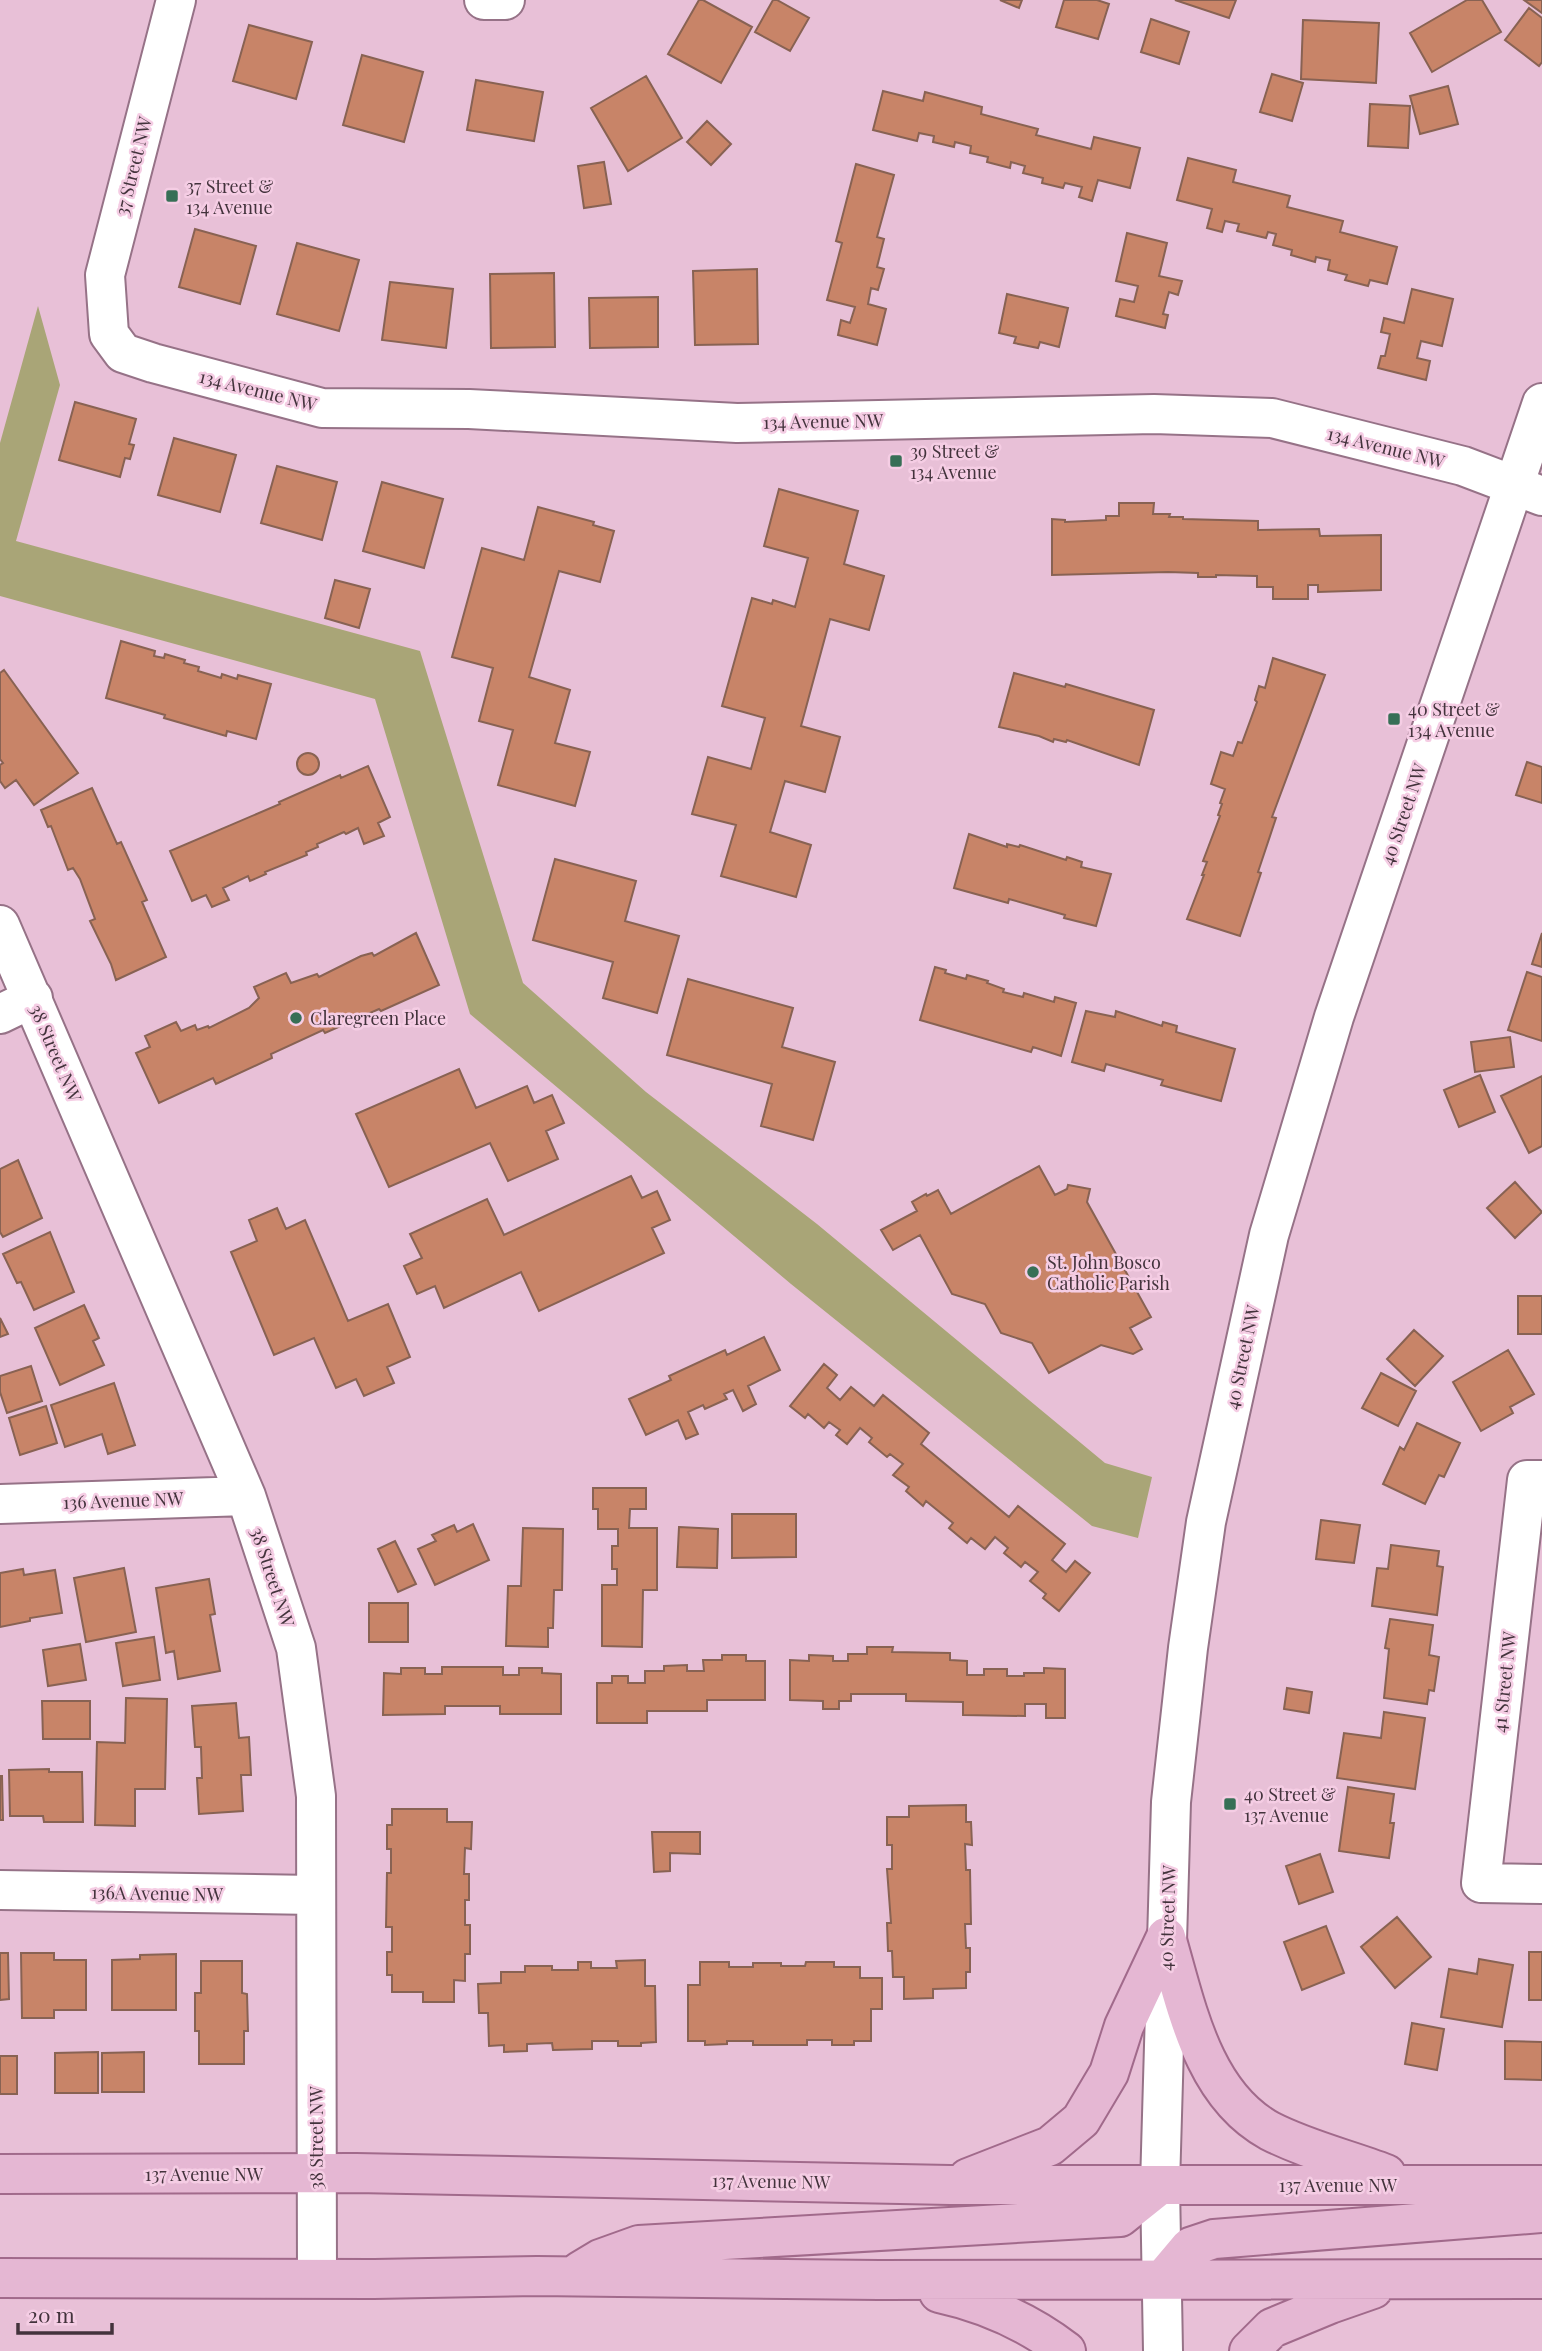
<svg xmlns="http://www.w3.org/2000/svg" width="1542" height="2351" font-family="'Playfair Display',serif">
  <style>
    .green { fill: #a9a577 }
    .building { fill: #c88468; stroke: #886253; stroke-width: 2 }
    .lines { fill: none; stroke-linecap: round; stroke-linejoin: round }
    .minor-casing { stroke: #967287; stroke-width: 42 }
    .major-casing { stroke: #a16a8b; stroke-width: 42 }
    .minor { stroke: #fff; stroke-width: 38 }
    .major { stroke: #e5b7d3; stroke-width: 38 }
    .poi-dot { fill: #376f56; stroke: #f5cde4; stroke-width: 2.5 }
    .labels { text-anchor: middle; dominant-baseline: central; stroke-width: 5; stroke-linejoin: round; paint-order: stroke }
    .street-label { font-size: 18px; fill: #43333c; stroke: #f5cde4 }
    .poi-label { font-size: 18px; fill: #43333c; stroke: #f5cde4; text-anchor: start }
  </style>
  <rect width="100%" height="100%" fill="#e8c0d7"/>
  <path class="green" d="M38,306l22,79 -44,156 404,110 103,332 123,109 171,132 288,239 47,14 -14,61 -46,-12 -301,-242 -321,-270 -95,-315 -375,-103v-153z"/>
  <path class="building" d="M699,0h4l49,27 -31,56 -53,-29z
    M773,0h4l32,18 -19,33 -35,-19z
    M1000,0h22l-3,8z
    M1064,0h33l12,4 -11,35 -42,-12z
    M1175,0h61l-7,18z
    M1467,0h15l19,32 -69,40 -22,-39z
    M1524,0h18v13z
    M1529,8l13,10v44l-3,4 -34,-26z
    M1151,19l38,13 -10,32 -38,-12z
    M1303,20l76,3 -3,60 -75,-4z
    M249,25l63,17 -16,57 -63,-18z
    M362,55l61,17 -19,70 -61,-17z
    M1272,74l31,9 -11,38 -32,-9z
    M646,76l36,62 -54,33 -37,-63z
    M476,80l67,12 -9,49 -67,-11z
    M1448,86l10,38 -38,10 -10,-38z
    M883,91l40,10 2,-9 57,15 -1,7 57,15 -2,6 55,14 3,-12 46,11 -10,40 -32,-8 -6,21 -13,-4 3,-10 -17,-4 -2,5 -21,-5 1,-5 -20,-5 2,-7 -14,-4 -1,6 -23,-6 1,-5 -18,-4 1,-7 -16,-4 -1,5 -21,-5 1,-6 -15,-3 -2,8 -44,-11z
    M1370,104l40,2 -2,42 -40,-2z
    M707,121l24,23 -20,21 -24,-23z
    M1188,158l48,12 -3,12 57,14 -3,11 56,14 -3,11 57,15 -10,37 -17,-4 -2,6 -23,-6 2,-5 -19,-5 2,-10 -14,-3 -1,5 -24,-7 1,-5 -19,-5 3,-11 -8,-2 -2,6 -29,-7 2,-7 -14,-3 -3,11 -15,-4 5,-19 -35,-9z
    M604,162l7,42 -27,4 -6,-42z
    M856,164l38,11 -17,62 7,2 -7,28 7,2 -6,21 -7,-2 -3,16 18,5 -9,36 -39,-10 3,-15 9,3 5,-16 -28,-7 15,-57 -6,-2z
    M195,229l61,17 -16,58 -61,-17z
    M1127,233l40,10 -8,33 23,5 -4,14 -9,-3 -6,22 5,1 -3,13 -49,-12 4,-17 14,3 4,-16 -22,-5z
    M297,243l62,17 -20,71 -62,-17z
    M757,269l1,75 -63,1 -2,-74z
    M554,273l1,74 -64,1 -1,-74z
    M390,282l63,7 -7,59 -64,-8z
    M1412,289l41,10 -11,47 -21,-5 -4,17 13,3 -4,19 -48,-12 3,-12h4l5,-22 -9,-2 3,-14 20,5z
    M1007,294l61,14 -9,39 -19,-5 -2,6 -24,-5 2,-6 -17,-4z
    M658,297v50l-68,1 -1,-50z
    M75,402l61,17 -7,25 5,1 -4,14 -5,-1 -5,19 -61,-17z
    M174,438l62,17 -16,57 -62,-17z
    M277,466l60,16 -15,58 -61,-17z
    M382,482l61,17 -19,69 -61,-17z
    M779,489l79,22 -14,53 40,12 -15,54 -39,-11 -29,107 39,11 -15,55 -40,-11 -15,51 41,13 -15,52 -75,-21 15,-51 -44,-11 16,-57 43,12 14,-51 -43,-12 30,-108 20,6 1,-4 22,7 13,-49 -44,-12z
    M1119,503h35l-1,11h17l-1,3h14v2l75,2v9l61,-1 1,7 61,-1v55l-63,2v-7h-10v14h-35v-12h-16v-11l-41,-1v2h-18v-4l-30,-1 -116,3v-56l13,1v2l41,-2v-4h13z
    M538,507l56,15 -1,3 21,6 -14,51 -41,-11 -30,106 41,13 -15,53 35,9 -15,54 -77,-21 15,-55 -34,-9 14,-53 -41,-11 30,-109 42,12z
    M335,580l35,9 -11,39 -34,-10z
    M121,641l34,10 -1,5 10,2 1,-4 20,6 -1,3 15,4 -1,4 23,7 1,-4 15,5 1,-4 33,9 -15,55 -29,-8 -1,5 -62,-18 1,-3 -59,-17z
    M1273,658l52,17 -53,142 4,1 -18,54 3,1 -21,63 -53,-17 17,-44h-2l5,-13 -4,-1 17,-45 -2,-1 4,-11 -2,-1 5,-14 -14,-5 10,-32 12,4 5,-14 4,1 15,-41 -2,-2 4,-14 6,2z
    M4,670l74,103 -44,32 -18,-25 -11,8 -5,-7v-16l3,-2 -3,-4v-86z
    M1014,673l51,14 1,-3 88,26 -15,55 -72,-25 -1,2 -12,-3 -1,3 -14,-6 -40,-9z
    M297 764a11 11 0 1 1 22 0a11 11 0 1 1-22 0Z
    M1527,762l15,5v36l-26,-8z
    M368,766l22,51 -12,6 6,13 -20,8 -6,-16 -12,6 -2,-2 -27,12 1,3 -12,5 1,3 -42,17 1,2 -16,7 -2,-5 -25,12 6,12 -17,7 -6,-12 -14,6 -22,-50 110,-47 -1,-2 61,-27 1,3z
    M92,788l25,56 4,-2 26,58 -5,2 24,55 -50,23 -5,-16 -21,-43 5,-2 -15,-40 -7,-11 -5,2 -17,-44 -3,1 -7,-17z
    M969,834l38,13v-3l12,3 1,-2 46,15 1,-3 15,5 -1,5 30,7 -15,52 -32,-8 1,-3 -56,-16 -1,4 -54,-15z
    M555,859l81,22 -11,40 54,15 -22,77 -54,-15 10,-36 -80,-22z
    M416,933l23,52 -58,26 -2,-2 -54,24 -2,-3 -52,24 1,4 -56,26 -3,-6 -54,25 -23,-50 14,-6 -5,-11 31,-14 5,9 14,-6 2,5 11,-4 1,2 40,-20 10,-10 -5,-11 32,-14 5,10 26,-9 2,3 42,-21 11,-3 2,3z
    M1542,933v34l-10,-3z
    M935,967l11,3 -1,3 21,6 1,-4 21,6 -1,2 17,6 -1,3 20,5 1,-4 30,9 1,-5 21,6 -15,53 -28,-9 -2,5 -111,-32z
    M1527,972l15,5v64l-34,-11z
    M688,979l105,29 -11,39 53,15 -22,78 -52,-14 11,-42 -105,-29z
    M1086,1011l29,6 1,-6 46,15 1,-4 14,4 -1,6 59,17 -14,52 -60,-16 2,-5 -57,-16 -2,7 -32,-9z
    M1510,1037l4,30 -39,5 -4,-30z
    M459,1069l17,39 51,-22 7,17 18,-8 12,28 -18,8 12,28 -50,22 -18,-38 -101,44 -33,-73z
    M1480,1075l15,37 -36,15 -15,-37z
    M1542,1076v70l-13,7 -28,-57z
    M18,1160l24,58 -39,19 -3,-5v-63z
    M1039,1166l16,29 12,-6 1,-4 22,4 -3,13 64,115 -21,11 12,21 -9,5 -32,-9 -52,28 -17,-30 -31,-10 -16,-29 -33,-10 -32,-59 -27,15 -12,-20 36,-19 -5,-9 14,-8 1,2 11,-6 13,24z
    M631,1176l11,22 15,-7 13,29 -18,8 12,25 -125,58 -18,-39 -77,36 -9,-22 -18,8 -13,-28 18,-8 -12,-24 77,-35 17,36z
    M1515,1182l27,30 -27,26 -28,-30z
    M277,1208l9,21 19,-9 43,101 40,-17 22,53 -23,10 7,16 -30,13 -8,-17 -20,9 -22,-50 -40,17 -43,-103 26,-11 -8,-21z
    M50,1232l24,60 -40,18 -13,-28 -4,1 -14,-29z
    M1518,1296h24v38h-24z
    M84,1305l15,33 -6,3 11,24 -44,20 -25,-57z
    M0,1318l8,16 -8,3z
    M1414,1330l29,26 -28,30 -28,-27z
    M764,1337l16,33 -32,16 8,18 -13,7 -10,-21 -9,4 3,5 -22,10 -2,-4 -15,7 10,22 -12,5 -8,-19 -32,15 -17,-36 42,-19 -2,-4 56,-26 2,5z
    M1508,1350l26,44 -24,13 3,6 -32,18 -28,-49z
    M824,1364l13,11 -10,13 13,12 11,-13 23,19 9,-11 46,38 -8,11 88,73 9,-11 47,38 -13,16 14,12 9,-11 15,12 -31,38 -16,-13 3,-4 -16,-13 8,-9 -13,-10 -4,5 -17,-14 4,-5 -13,-11 -10,12 -14,-11 -4,5 -18,-15 4,-5 -27,-22 -3,5 -17,-15 3,-4 -16,-12 10,-11 -13,-10 -3,3 -18,-15 3,-4 -12,-10 -13,16 -11,-9 4,-5 -11,-8 -5,6 -16,-14 -3,4 -15,-12z
    M31,1366l11,35 -35,12 -7,-21v-16z
    M1381,1373l35,18 -18,35 -36,-18z
    M114,1383l21,62 -27,9 -6,-20 -37,13 -14,-42z
    M46,1406l11,37 -37,12 -11,-37z
    M1417,1423l43,20 -16,34 -5,-2 -14,29 -42,-20 17,-37 4,3z
    M593,1488h53v21h-16l-1,19h28v62h-14l-1,57 -40,-1v-61h15v-16h-5v-23h6v-17h-20v-20h-5z
    M732,1514h64v43l-64,1z
    M1321,1520l39,5 -6,38 -38,-4z
    M473,1524l16,36 -54,25 -17,-36 18,-8 -4,-6 22,-10 3,7z
    M679,1527l39,2 -1,39 -40,-1z
    M523,1528l40,1 -1,61h-8l-1,38h-5v19l-42,-1 2,-60h13z
    M395,1541l21,43 -18,8 -20,-43z
    M1391,1545l48,6 -2,15 6,1 -6,48 -65,-9 5,-38 11,1z
    M124,1568l12,64 -50,10 -12,-64z
    M23,1569l1,6 31,-5 7,43 -32,5v3l-30,6v-54z
    M209,1579l6,35 -5,1 10,56 -42,8 -4,-28 -8,2 -10,-65z
    M369,1603h39v39h-39z
    M1390,1619l43,6 -4,30 10,2 -5,34 -5,-1 -2,14 -43,-6 5,-49 -4,-1z
    M154,1637l6,43 -37,6 -7,-43z
    M80,1644l6,36 -38,6 -5,-36z
    M867,1647h26l-1,5 58,1v7l17,1v14h17v-6h23v7h17v-3h20v-5l21,1v49h-19v-14h-21v12l-62,-1v-13l-57,-1v-7h-55v7h-12v8h-16v-8l-33,-1v-40l19,1v-6l24,1v5h15v-7h19z
    M722,1655h24v6h19v39h-58v11h-60v12h-50v-40h15v-7h16v7h17v-12h19v-5l23,-1v6h17l-1,-11h19z
    M442,1667h61v8h16v-7h23v5l19,1v40h-61v-8h-55v8l-62,1 1,-42 17,1v-6h24v6h17z
    M1287,1688l25,4 -3,21 -25,-4z
    M126,1698l41,1 -2,90h-30v37l-40,-1 2,-83 28,1z
    M42,1701h48v38h-47z
    M236,1703l3,35 10,-1 2,38h-10l2,36 -44,3 -2,-36h5l-1,-31h-6l-3,-41z
    M1384,1712l41,6 -10,71 -78,-11 7,-45 37,5z
    M49,1769v3h33l1,50h-39l-1,-6h-33l-1,-46z
    M0,1776h2l1,44h-3z
    M1348,1787l46,7 -4,29h4l-5,35 -50,-7z
    M966,1805v17h5l1,23 -7,-1 1,26h4l1,54h-6l1,24h4v24h-4v16l-33,1v9l-29,1v-22h-11l-1,-26h-4l-1,-28h4l-4,-54h5v-24h-5v-28h22v-11z
    M392,1809h55v13h25l-1,27 -6,-1 -1,26h5v26h-4v25h5v29h-5v27l-11,-1v22h-31v-10h-31v-17h-5v-23h5v-25h-6l1,-54h4v-24h-4v-24h5z
    M652,1832h48v22l-30,-1v18l-16,1z
    M1320,1854l13,38 -34,12 -13,-38z
    M1397,1917l34,40 -36,31 -34,-41z
    M1326,1926l18,47 -42,17 -18,-48z
    M1529,1952h13v48h-13z
    M0,1953h8l1,46 -9,1z
    M21,1953h33v7h32v50h-32v8h-32z
    M176,1954v56h-64v-50l28,-1v-4z
    M1479,1959l34,6 -11,62 -61,-10 8,-48 28,5z
    M645,1960v26h10l1,56 -15,1v3h-23v-5h-26v8l-39,1 -1,-7 -25,1v7l-23,1v-7l-15,1 -1,-33h-9l-1,-29 23,-1v-11h24v-6h27v4h26v-8h13v6h26l-1,-7z
    M201,1961h41v32l5,1 1,37h-4v33h-45v-33h-4v-38h6z
    M700,1962h29v5h24v-4h28v3h24l1,-4h28v5h26v11h22v31h-11v32h-17v4h-22v-5h-25v5h-54v-4h-26v3l-22,1v-4h-17v-56h12z
    M1412,2023l32,6 -7,41 -32,-6z
    M1505,2041l37,1v38l-37,-1z
    M98,2052v41h-43v-40z
    M144,2052v40h-42v-39z
    M0,2056h17v38h-17z"/>
  <g class="lines">
    <g class="minor-casing">
      <path id="minor" d="M176,0l-71,275 4,59 14,19 30,10 169,45 147,1 268,14 417,-9 118,4 191,48 79,30
        M484,0h21
        M0,925l246,571 50,152 20,148 1,482
        M0,1014l33,-16
        M1542,1480h-15l-46,403 61,1
        M0,1504l246,-8
        M0,1890l315,5
        M1163,2351l-3,-166 11,-383 17,-154 18,-126 63,-287 65,-218 208,-614"/>
    </g>
    <g class="major-casing">
      <path id="major" d="M1166,1937c20,68 36,157 104,194 37,19 77,28 116,43
        M0,2174l356,-1 594,12h592
        M968,2178l82,-32 31,-26 28,-47 15,-47 42,-89
        M580,2271l20,-12 39,-14 481,-28 40,-32
        M0,2278l374,1 163,-3 342,4 663,-1
        M1163,2279l27,-32 24,-8 328,-26
        M939,2293c46,10 89,29 127,58
        M1249,2351l23,-23 58,-24 43,-15"/>
    </g>
    <use href="#minor" class="minor"/>
    <use href="#major" class="major"/>
  </g>
  <g class="poi-dot">
    <rect x="165" y="189" width="14" height="14" rx="3.5"/>
    <rect x="889" y="454" width="14" height="14" rx="3.5"/>
    <rect x="1387" y="712" width="14" height="14" rx="3.5"/>
    <circle cx="296" cy="1018" r="7"/>
    <circle cx="1033" cy="1272" r="7"/>
    <rect x="1223" y="1797" width="14" height="14" rx="3.5"/>
  </g>
  <g class="labels">
    <g class="street-label">
      <text transform="translate(133 166) rotate(-76)">37 Street NW</text>
      <text transform="translate(258 390) rotate(14)">134 Avenue NW</text>
      <text transform="translate(823 421) rotate(-1)">134 Avenue NW</text>
      <text transform="translate(1386 447) rotate(14)">134 Avenue NW</text>
      <text transform="translate(1403 814) rotate(-71)">40 Street NW</text>
      <text transform="translate(56 1053) rotate(67)">38 Street NW</text>
      <text transform="translate(1242 1357) rotate(-78)">40 Street NW</text>
      <text transform="translate(123 1500) rotate(-2)">136 Avenue NW</text>
      <text transform="translate(273 1577) rotate(72)">38 Street NW</text>
      <text transform="translate(1504 1682) rotate(-84)">41 Street NW</text>
      <text transform="translate(157 1893) rotate(1)">136A Avenue NW</text>
      <text transform="translate(1167 1918) rotate(-88)">40 Street NW</text>
      <text transform="translate(316 2138) rotate(-90)">38 Street NW</text>
      <text x="204" y="2174">137 Avenue NW</text>
      <text transform="translate(771 2181) rotate(1)">137 Avenue NW</text>
      <text x="1338" y="2185">137 Avenue NW</text>
    </g>
    <g class="poi-label">
      <text x="186" y="186">37 Street &amp;<tspan x="186" dy="21">134 Avenue</tspan></text>
      <text x="910" y="451">39 Street &amp;<tspan x="910" dy="21">134 Avenue</tspan></text>
      <text x="1408" y="709">40 Street &amp;<tspan x="1408" dy="21">134 Avenue</tspan></text>
      <text x="310" y="1018">Claregreen Place</text>
      <text x="1047" y="1262">St. John Bosco<tspan x="1047" dy="21">Catholic Parish</tspan></text>
      <text x="1244" y="1794">40 Street &amp;<tspan x="1244" dy="21">137 Avenue</tspan></text>
    </g>
  </g>
  <path d="M18 2323v10h94v-10" fill="none" stroke="#43333c" stroke-width="3.5"/>
  <text x="28" y="2323" font-size="21" fill="#43333c" stroke="#f5cde4" stroke-width="5" paint-order="stroke">20 m</text>
</svg>
